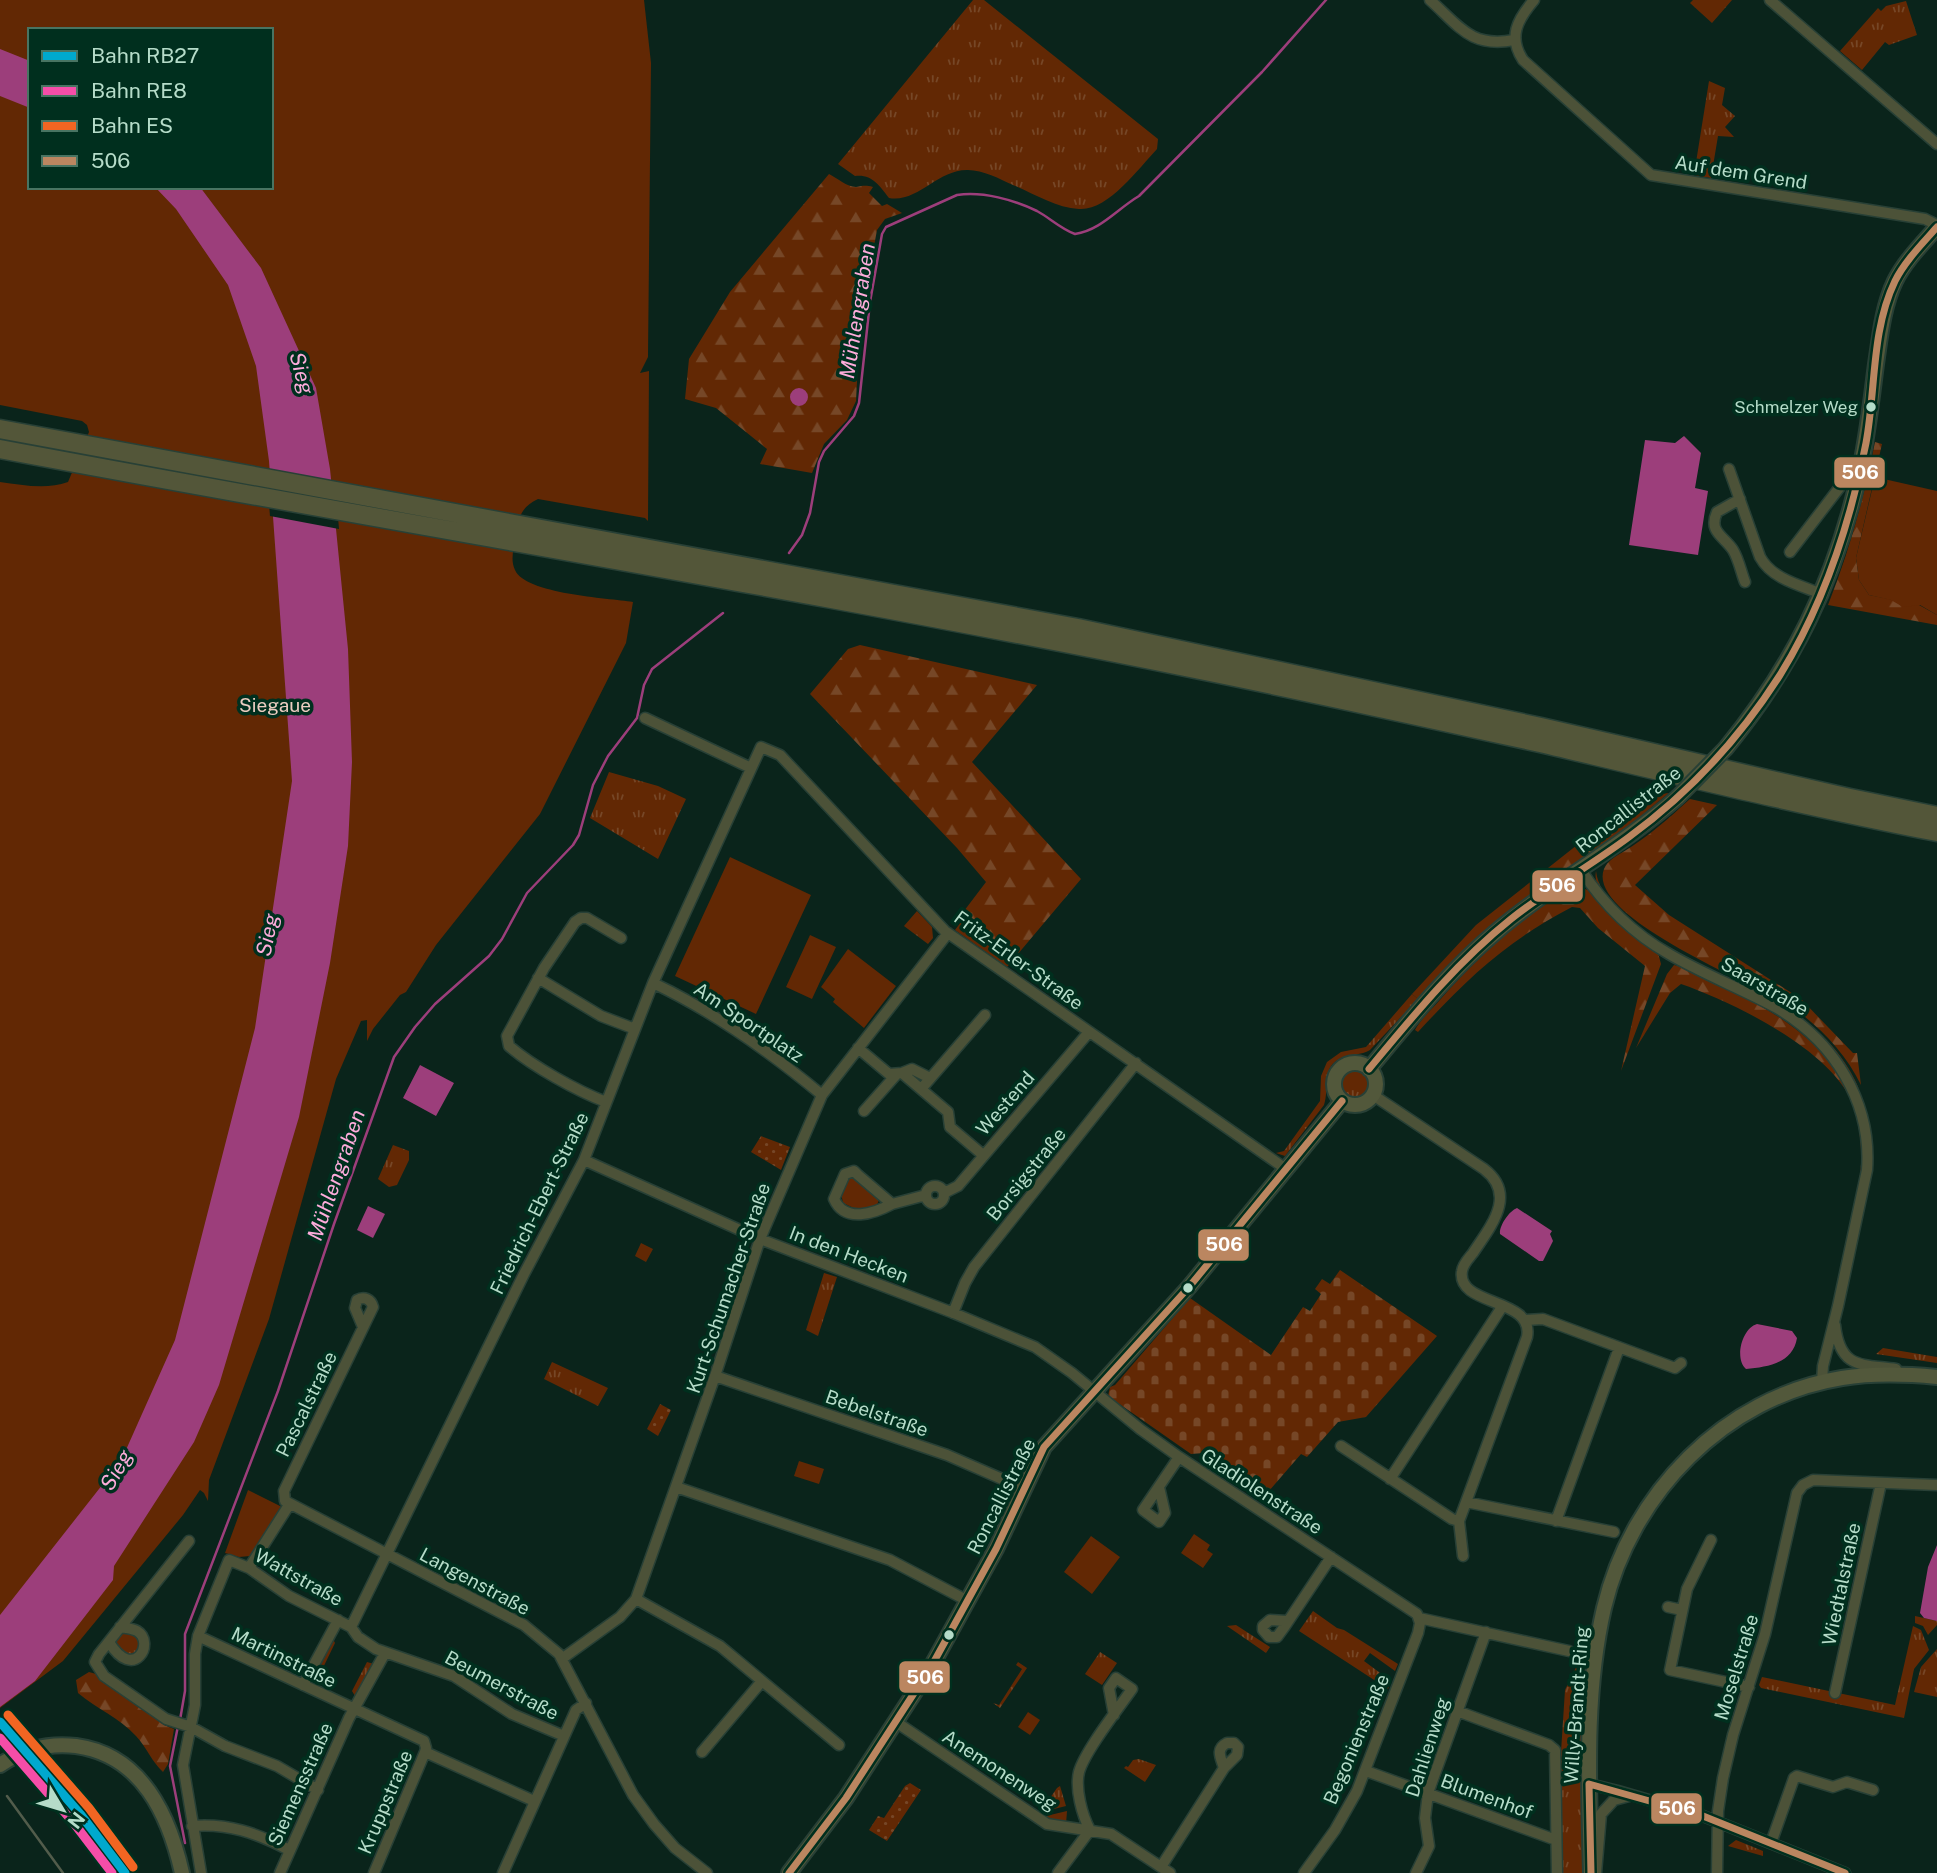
<svg xmlns="http://www.w3.org/2000/svg" width="1937" height="1873" font-family="'Public Sans',sans-serif">
  <style>
    .grass { fill: url(#grass-tufts) }
    .forest { fill: url(#forest-firs) }
    .cemetery { fill: url(#cemetery-stones) }
    .park { fill: #622804; fill-rule: evenodd }
    .garden { fill: url(#garden-dots) }
    .water { fill: #9c3e7b }
    .pier { fill: #0a241b }
    .lines { fill: none; stroke-linecap: round; stroke-linejoin: round }
    .stream { stroke: #9c3e7b; stroke-width: 2.5 }
    .street-casing { stroke: #284036; stroke-width: 13 }
    .secondary-casing { stroke: #284036; stroke-width: 18 }
    .highway-casing { stroke: #284036; stroke-width: 21 }
    .street { stroke: #4c5238; stroke-width: 10 }
    .secondary { stroke: #52583b; stroke-width: 14 }
    .highway { stroke: #535639; stroke-width: 18 }
    .rail { stroke: #525c4b; stroke-width: 2.5 }
    .secondary-bridge-casing { stroke: #284036; stroke-width: 18; stroke-linecap: butt }
    .secondary-bridge { stroke: #52583b; stroke-width: 14 }
    .bus-1-casing { stroke: #002f1e; stroke-width: 12 }
    .bus-1 { stroke: #bb8660; stroke-width: 7 }
    .rail-1-casing { stroke: #002f1e; stroke-width: 14 }
    .rail-2-casing { stroke: #002f1e; stroke-width: 14 }
    .rail-3-casing { stroke: #002f1e; stroke-width: 14 }
    .rail-1 { stroke: #00a9ce; stroke-width: 9 }
    .rail-2 { stroke: #f54da8; stroke-width: 9 }
    .rail-3 { stroke: #f26522; stroke-width: 9 }
    .bus-dot { fill: #b5dcc9; stroke: #002f1e; stroke-width: 2.5 }
    .labels { text-anchor: middle; dominant-baseline: central; stroke-width: 7; stroke-linejoin: round; paint-order: stroke }
    .bus-label { font-size: 17px; fill: #b5dcc9; stroke: #002f1e; text-anchor: end }
    .street-label { font-size: 19px; fill: #b5dcc9; stroke: #002f1e }
    .park-label { font-size: 19px; fill: #ebcdc1; stroke: #002f1e }
    .water-label { font-size: 21px; font-style: italic; fill: #fdacdb; stroke: #002f1e }
    .line-badge { stroke: #002f1e; stroke-width: 2.5 }
    .badge-label { font-size: 19px; text-anchor: middle; font-weight: bold; fill: #fff }
  </style>
  <defs>
    <pattern id="grass-tufts" width="24" height="20" patternUnits="userSpaceOnUse" patternTransform="scale(1.75)"><rect width="24" height="20" fill="#622804"/><path d="M3 7l-1-3M5 7V3M7 7l1-3M15 17l-1-3M17 17v-4M19 17l1-3" fill="none" stroke="#764727"/></pattern>
    <pattern id="forest-firs" width="22" height="20" patternUnits="userSpaceOnUse" patternTransform="scale(1.75)"><rect width="22" height="20" fill="#622804"/><path d="M5 1l3.5 6h-7zM16 11l3.5 6h-7z" fill="#764727"/></pattern>
    <pattern id="cemetery-stones" width="16" height="16" patternUnits="userSpaceOnUse" patternTransform="scale(1.75)"><rect width="16" height="16" fill="#622804"/><path d="M2 7V4a2 2 0 0 1 4 0v3zM10 15v-3a2 2 0 0 1 4 0v3z" fill="#764727"/></pattern>
    <pattern id="garden-dots" width="8" height="8" patternUnits="userSpaceOnUse" patternTransform="scale(1.75)"><rect width="8" height="8" fill="#622804"/><path d="M2 2h.1M6 6h.1" fill="none" stroke="#764727" stroke-width="1.8" stroke-linecap="round"/></pattern>
  </defs>
  <rect width="100%" height="100%" fill="#0a241b"/>
  <path class="grass" d="M973,0h11l174,139 -1,10c-19,20 -49,62 -78,60 -23,-1 -46,-16 -66,-24 -13,-6 -30,-15 -45,-15 -30,-1 -50,33 -79,28 -10,-13 -17,-24 -34,-22l-17,-12z
    M1693,0h39l-20,23 -22,-20z
    M1906,1l11,34 -28,10 -4,-3 -23,28 -22,-19 38,-43 3,3 5,-5z
    M1709,81l16,7 -3,17 13,11 -10,11 9,10 -16,-1 -7,42 -17,-3z
    M609,772l49,14 28,13 -28,60 -68,-41z
    M1596,871c6,53 113,96 156,118 20,11 40,23 59,37 20,15 39,40 48,63 -15,-22 -28,-46 -50,-63 -20,-15 -45,-29 -68,-41 -49,-26 -101,-45 -136,-91 -6,-8 -11,-12 -9,-23z
    M917,911l15,16 1,11 -5,6 -24,-18z
    M1412,994l6,5 -48,51c-9,6 -19,3 -29,8 -21,10 -11,30 -17,47l-39,51 -9,-3 8,-2 36,-50 1,-25 6,-14 14,-10 25,-5z
    M1340 1084a15 15 0 1 1 30 0a15 15 0 1 1-30 0Z
    M393,1145l16,6v9l-12,25 -8,2 -11,-8z
    M641,1243l12,6 -7,13 -11,-6z
    M824,1273l13,4 -19,59 -12,-6z
    M1883,1348l54,9v6l-61,-9z
    M552,1362l56,26 -10,18 -54,-27z
    M1313,1611l24,17 7,2 54,34 -3,7 -25,-18 -6,8 27,20 -3,8 -89,-58z
    M1915,1616l22,5v4l-9,10 -5,-9 -8,-3z
    M1236,1625l34,22 -4,6 -39,-27z
    M1913,1626l8,4 8,20 -15,19 -10,49 -143,-30 -2,-3 3,-8 133,28z
    M116 1644a12 12 0 1 1 24 0a12 12 0 1 1-24 0Z
    M333,1639l2,4 -15,31 -8,2z
    M1937,1649v48l-23,-5 7,-25z
    M1100,1652l17,11 -15,22 -17,-11z
    M1581,1657l7,1 -5,69 2,146h-24v-121l4,-62z
    M367,1662l7,2 -19,32 -3,-5z
    M1018,1662l9,6 -27,40 -7,-5 6,2 23,-36 -6,-4z
    M1139,1759l17,6 -11,17 -21,-14 2,-2 2,1 5,-7z
    M963,1761l83,55 21,-5 -1,13 -13,-1 -92,-59z
    M1060,1786l6,20 -20,5 -3,-3 14,-20z
    M1736,1840l27,11v5l-35,-10z"/>
  <path class="forest" d="M829,174c8,4 18,13 27,13 7,-1 9,-2 17,0l-4,6 13,13 5,-2 15,9 -17,6 -8,11 -17,92 -4,79 -9,19 -23,24 -12,29 -52,-9 7,-15 -51,-41 -31,-9 4,-40 41,-67z
    M1875,442l7,2 -26,114 3,22 10,15 50,10 18,10v10l-109,-20c21,-53 36,-107 47,-163z
    M860,645l177,40 -65,77 109,117 -74,88 -52,-37 12,-16 -3,-3 22,-29 -29,-34 -147,-154 38,-45z
    M1669,793l-44,36 -122,86 -43,39 -42,45 -6,-5 64,-69 149,-118 6,-1 13,-10z
    M1690,799l27,6 -82,80 34,30 132,84 52,54h4l4,32c-15,-31 -38,-55 -66,-76 -32,-22 -210,-91 -191,-140 3,-8 12,-13 19,-17 25,-15 46,-34 67,-53z
    M1576,886l12,4 35,38 35,25 3,11 -40,107 24,-105 -47,-38 -18,-20 -8,-1c-67,35 -105,72 -154,125l-3,-2c6,-11 16,-20 24,-29 37,-43 87,-89 137,-115z
    M1674,965c18,4 37,16 54,24 86,41 150,96 131,201 -1,-8 2,-18 2,-26 1,-19 -2,-41 -8,-59 -19,-54 -120,-103 -172,-121l-11,9 -34,55 31,-74z
    M89,1672l7,2 68,51 10,4 -6,35 -5,8c-11,-10 -16,-24 -27,-36 -16,-18 -39,-27 -58,-43l-2,-13z"/>
  <path class="cemetery" d="M1340,1270l97,66 -71,81 -28,5 -31,35 -6,-3 -40,46v-8l-57,-39 -13,1 -83,-58 2,-9 5,-2 75,-87 81,57 32,-48 7,4 11,-17 -6,-5 7,-10 8,5z"/>
  <path class="park" d="M0,0h644l7,63 -3,294 -8,16 9,-2 -1,150 -3,-3 -107,-19c-19,9 -19,20 -23,39 -1,11 -5,22 0,32 10,24 93,28 118,32l-7,41 -86,171 -104,131 -30,47 -6,3 -27,34 -6,12v-21l-6,1 -25,58 -67,240 -60,161 -1,21 -4,-8 -4,-3 -17,25 -120,146 -63,47v-1226c23,3 46,8 68,0l21,-50 -2,-7 -5,-4 -82,-16zM30,30h241v157h-241z
    M1875,477l62,14v124l-17,-10 -17,2 -12,-7 -22,-5 -10,-15 -3,-22z
    M730,857l81,38 -55,119 -81,-38z
    M810,935l26,12 -24,52 -26,-12z
    M848,949l48,37 -32,42 -31,-26 2,-3 -14,-12z
    M854,1177l26,21 -4,9 -16,4 -17,-8 -2,-10 6,-13z
    M799,1461l25,8 -5,15 -25,-8z
    M248,1490l34,17 -32,49 -11,1 -14,-4z
    M1194,1534l16,11 -3,5 6,4 -10,14 -22,-15z
    M1091,1536l29,21 -28,37 -28,-22z
    M1028,1712l12,8 -10,15 -12,-8z"/>
  <path class="garden" d="M761,1136l29,11 -9,23 -30,-18z
    M660,1404l11,6 -13,26 -11,-7z
    M910,1783l11,7 -34,51 -18,-11 9,-14 6,2 21,-32z"/>
  <path class="water" d="M0,49l30,12v47l-30,-12z
    M155,187h45l61,81 55,120 14,81 18,180 4,113 -4,84 -18,117 -31,154 -80,268 -25,57 -80,124 -1,14 -78,101 -35,26v-92l121,-154 54,-121 80,-312 37,-247 -23,-320 -13,-95 -28,-81 -52,-76z
    M790 397a9 9 0 1 1 18 0a9 9 0 1 1-18 0Z
    M1684,436l17,17 -6,35 13,3 -10,64 -69,-10 16,-105 30,3z
    M420,1065l34,18 -18,33 -33,-18z
    M368,1206l17,8 -12,24 -16,-8z
    M1517,1208l35,23 -2,3 3,7 -10,20h-4l-39,-27c-1,-8 9,-23 17,-26z
    M1757,1324l35,7 5,7c-4,25 -29,29 -51,31 -12,-10 -4,-41 11,-45z
    M1937,1545v76l-13,-3 -4,-5 8,-46z"/>
  <path class="pier" d="M266,469l69,12 4,48 -69,-13z"/>
  <g class="lines">
    <path class="stream" d="M789,553l13,-18 8,-22 9,-51 5,-11 30,-35 5,-13 11,-101 12,-68 4,-7 71,-32c26,-4 57,5 80,16 13,7 24,18 38,23 26,-4 42,-25 64,-38l123,-124 64,-72
      M180,1720l5,-29v-57l93,-243 56,-167 60,-167 21,-30 20,-23 54,-48 13,-17 25,-46 46,-48 6,-10 14,-50 15,-29 29,-38 7,-33 8,-16 71,-56
      M178,1726l-8,40 15,77"/>
    <g class="street-casing">
      <path id="street" d="M1430,0c30,27 41,48 84,40
        M1534,0c-17,20 -26,37 -11,60l128,115 274,44 12,6
        M1770,0l167,144
        M1729,469l31,88c12,22 39,28 62,37
        M1740,499l-23,13c-9,20 7,24 16,38 6,10 8,22 12,32
        M1790,552l56,-73 12,1
        M645,718l106,50
        M1581,870c23,35 51,63 88,84 34,20 71,34 106,53 59,34 97,95 92,163l-29,136 -15,60 -1,16
        M538,978l63,38 34,13
        M653,983c62,29 117,69 169,112
        M858,1048l31,26 13,-1 46,39 2,15 33,28
        M902,1073l10,-4 18,9
        M922,1088l63,-73
        M1373,1095l111,74c34,26 6,58 -11,84 -4,5 -10,11 -11,18 -6,36 73,26 65,66l-68,184 4,35
        M606,1102c-29,-11 -74,-36 -97,-56l-2,-10 37,-68 31,-46 6,-4h6l34,20
        M864,1111l32,-36
        M584,1160l176,79 191,73 84,35 37,26 68,56 39,28 238,157 3,9 -2,10 -61,158 -22,39 -31,43
        M854,1171l4,4 34,29c-17,9 -47,20 -58,-5l11,-25z
        M926 1195a9 9 0 1 1 18 0a9 9 0 1 1-18 0Z
        M944,1193l14,-7 131,-154
        M892,1204l34,-9
        M953,1313l12,-30 9,-16 162,-204
        M1526,1320l17,-1 132,49 6,-5
        M1835,1325c5,44 26,39 61,44
        M363,1327l-8,-19 2,-8c7,-4 14,-1 16,7l-89,184 1,10 239,124 35,29 74,141 21,29 21,24 32,25
        M715,1376l232,79 78,34
        M1341,1446l111,73 7,2
        M1390,1479l112,-172
        M676,1487l214,73 78,41
        M1159,1487l6,26 -6,9 -16,-12 36,-53
        M1466,1502l148,30
        M1556,1521l63,-173
        M1711,1540l-24,49 -17,81 79,17
        M189,1541l-90,113 -4,8 9,14 62,43 25,8 34,19 52,20 41,24
        M249,1568l40,-63
        M636,1599l84,47 119,99
        M1668,1607l14,3
        M1419,1618l150,33
        M1287,1621l-17,-1 -7,6v4l6,7h8l8,-11 46,-69
        M351,1627l173,-353 60,-114 69,-177 108,-236 19,8 165,176 341,238
        M198,1636l226,105 2,7 -1,4 -51,121
        M109,1642c25,41 47,0 28,-11 -5,-3 -12,-3 -17,-4
        M563,1658l57,-41 16,-18 79,-223 45,-137 62,-144 126,-162
        M303,1685l35,-65
        M1835,1693l46,-210
        M1457,1711l92,34 6,5 2,123
        M896,1722l151,102 64,10 59,39
        M425,1752l109,49
        M702,1752l60,-71
        M1366,1771l190,69
        M1589,1784l29,7 85,25 142,57
        M192,1826c36,-3 65,7 97,24
        M1090,1830c-8,-15 -15,-41 -11,-58 6,-21 39,-63 53,-83l-16,-11 -7,10 5,27
        M1771,1843l23,-65 3,-2 36,11 14,-5 26,8
        M1161,1867l63,-99 13,-13 1,-8 -4,-4h-7c-12,6 -6,15 -3,25
        M201,1873l-18,-108 12,-60v-51l3,-18 31,-76 20,8 40,28 62,31 7,10 18,12 78,27 58,38 52,22
        M280,1873l69,-155 36,-65
        M503,1873l73,-163 10,-7
        M1058,1873l32,-43
        M1416,1873l13,-27 -4,-28 3,-25 58,-161
        M1596,1873l5,-59 13,-14 15,-4
        M1717,1873l1,-62 5,-33 10,-43 32,-101 32,-141 6,-8 10,-5 124,5"/>
    </g>
    <g class="secondary-casing">
      <path id="secondary" d="M1726,748c67,-82 108,-166 132,-269 9,-38 13,-76 18,-115 4,-27 7,-58 19,-83 10,-20 27,-37 42,-54
        M1334 1084a21 21 0 1 1 42 0a21 21 0 1 1-42 0Z
        M1369,1069c40,-48 80,-98 128,-138 57,-49 124,-84 181,-134
        M0,1765c23,-16 49,-22 76,-19 66,9 93,69 106,127
        M789,1873l57,-75 85,-131 65,-118 48,-102 145,-160 153,-186
        M1591,1873c-2,-87 -7,-179 13,-265 27,-114 120,-211 238,-230 31,-5 64,-4 95,-1"/>
    </g>
    <g class="highway-casing">
      <path id="highway" d="M0,429l1078,199 463,99 309,71 87,18
        M0,449c400,75 802,140 1200,221 114,23 227,48 340,73 132,31 264,63 397,89"/>
    </g>
    <use href="#street" class="street"/>
    <use href="#secondary" class="secondary"/>
    <use href="#highway" class="highway"/>
    <path class="rail" d="M7,1796l56,77"/>
    <g class="secondary-bridge-casing">
      <path id="secondary-bridge" d="M1678,797l48,-49"/>
    </g>
    <use href="#secondary-bridge" class="secondary-bridge"/>
    <g class="bus-1-casing">
      <path id="bus-1" d="M1369,1069c44,-53 88,-107 142,-150 38,-30 79,-53 118,-82 60,-44 111,-99 151,-162 44,-71 70,-151 86,-232 10,-54 5,-112 29,-162 10,-20 27,-37 42,-54
        M789,1873l57,-75 85,-131 65,-118 48,-102 145,-160 153,-186
        M1591,1873l-2,-89 114,32 142,57"/>
    </g>
    <use href="#bus-1" class="bus-1"/>
    <g class="rail-1-casing">
      <path id="rail-1" d="M0,1722l81,93 44,58"/>
    </g>
    <g class="rail-2-casing">
      <path id="rail-2" d="M0,1738l73,84 39,51"/>
    </g>
    <g class="rail-3-casing">
      <path id="rail-3" d="M8,1715l81,93 44,59"/>
    </g>
    <use href="#rail-1" class="rail-1"/>
    <use href="#rail-2" class="rail-2"/>
    <use href="#rail-3" class="rail-3"/>
  </g>
  <g class="bus-dot">
    <circle cx="1871" cy="407" r="6"/>
    <circle cx="1188" cy="1288" r="6"/>
    <circle cx="949" cy="1635" r="6"/>
  </g>
  <g class="labels">
    <g class="bus-label">
      <text x="1858" y="407">Schmelzer Weg</text>
    </g>
    <g class="street-label">
      <text transform="translate(1741 172) rotate(9)">Auf dem Grend</text>
      <text transform="translate(1628 809) rotate(-38)">Roncallistraße</text>
      <text transform="translate(1019 960) rotate(36)">Fritz-Erler-Straße</text>
      <text transform="translate(1765 986) rotate(30)">Saarstraße</text>
      <text transform="translate(749 1022) rotate(34)">Am Sportplatz</text>
      <text transform="translate(1005 1103) rotate(-49)">Westend</text>
      <text transform="translate(1026 1174) rotate(-51)">Borsigstraße</text>
      <text transform="translate(539 1203) rotate(-64)">Friedrich-Ebert-Straße</text>
      <text transform="translate(849 1254) rotate(21)">In den Hecken</text>
      <text transform="translate(728 1288) rotate(-71)">Kurt-Schumacher-Straße</text>
      <text transform="translate(306 1404) rotate(-64)">Pascalstraße</text>
      <text transform="translate(877 1413) rotate(19)">Bebelstraße</text>
      <text transform="translate(1262 1491) rotate(33)">Gladiolenstraße</text>
      <text transform="translate(1001 1496) rotate(-63)">Roncallistraße</text>
      <text transform="translate(299 1577) rotate(29)">Wattstraße</text>
      <text transform="translate(475 1581) rotate(28)">Langenstraße</text>
      <text transform="translate(1841 1584) rotate(-78)">Wiedtalstraße</text>
      <text transform="translate(284 1657) rotate(26)">Martinstraße</text>
      <text transform="translate(1736 1667) rotate(-73)">Moselstraße</text>
      <text transform="translate(502 1685) rotate(28)">Beumerstraße</text>
      <text transform="translate(1576 1705) rotate(-86)">Willy-Brandt-Ring</text>
      <text transform="translate(1356 1739) rotate(-67)">Begonienstraße</text>
      <text transform="translate(1427 1747) rotate(-72)">Dahlienweg</text>
      <text transform="translate(1000 1770) rotate(33)">Anemonenweg</text>
      <text transform="translate(300 1784) rotate(-66)">Siemensstraße</text>
      <text transform="translate(1487 1796) rotate(20)">Blumenhof</text>
      <text transform="translate(385 1802) rotate(-67)">Kruppstraße</text>
    </g>
    <g class="park-label">
      <text x="275" y="705">Siegaue</text>
    </g>
    <g class="water-label">
      <text transform="translate(857 311) rotate(-81)">Mühlengraben</text>
      <text transform="translate(302 373) rotate(75)">Sieg</text>
      <text transform="translate(267 935) rotate(-78)">Sieg</text>
      <text transform="translate(336 1175) rotate(-71)">Mühlengraben</text>
      <text transform="translate(116 1470) rotate(-60)">Sieg</text>
    </g>
  </g>
  <g class="line-badge">
    <rect x="1833" y="456" width="53" height="33" rx="7" fill="#bb8660"/>
    <rect x="1531" y="869" width="53" height="34" rx="7" fill="#bb8660"/>
    <rect x="1197" y="1228" width="53" height="34" rx="7" fill="#bb8660"/>
    <rect x="898" y="1660" width="53" height="34" rx="7" fill="#bb8660"/>
    <rect x="1650" y="1792" width="53" height="33" rx="7" fill="#bb8660"/>
  </g>
  <g class="badge-label">
    <text x="1860" y="479">506</text>
    <text x="1557" y="892">506</text>
    <text x="1224" y="1251">506</text>
    <text x="925" y="1684">506</text>
    <text x="1677" y="1815">506</text>
  </g>
  <rect x="28" y="28" width="245" height="161" fill="#002f1e" stroke="#487462" stroke-width="2"/>
  <rect x="42" y="51" width="35" height="10" fill="#00a9ce" stroke="#487462" stroke-width="2"/>
  <text x="91" y="63" font-size="21" fill="#b5dcc9">Bahn RB27</text>
  <rect x="42" y="86" width="35" height="10" fill="#f54da8" stroke="#487462" stroke-width="2"/>
  <text x="91" y="98" font-size="21" fill="#b5dcc9">Bahn RE8</text>
  <rect x="42" y="121" width="35" height="10" fill="#f26522" stroke="#487462" stroke-width="2"/>
  <text x="91" y="133" font-size="21" fill="#b5dcc9">Bahn ES</text>
  <rect x="42" y="156" width="35" height="10" fill="#bb8660" stroke="#487462" stroke-width="2"/>
  <text x="91" y="168" font-size="21" fill="#b5dcc9">506</text>
  <g transform="translate(63 1810) rotate(128)" stroke="#002f1e" stroke-width="5" paint-order="stroke">
  <path d="M0-5L12 26L0 18L-12 26Z" fill="#b5dcc9"/>
  <text y="-10" font-size="19" font-weight="bold" text-anchor="middle" fill="#b5dcc9">N</text>
  </g>
</svg>
